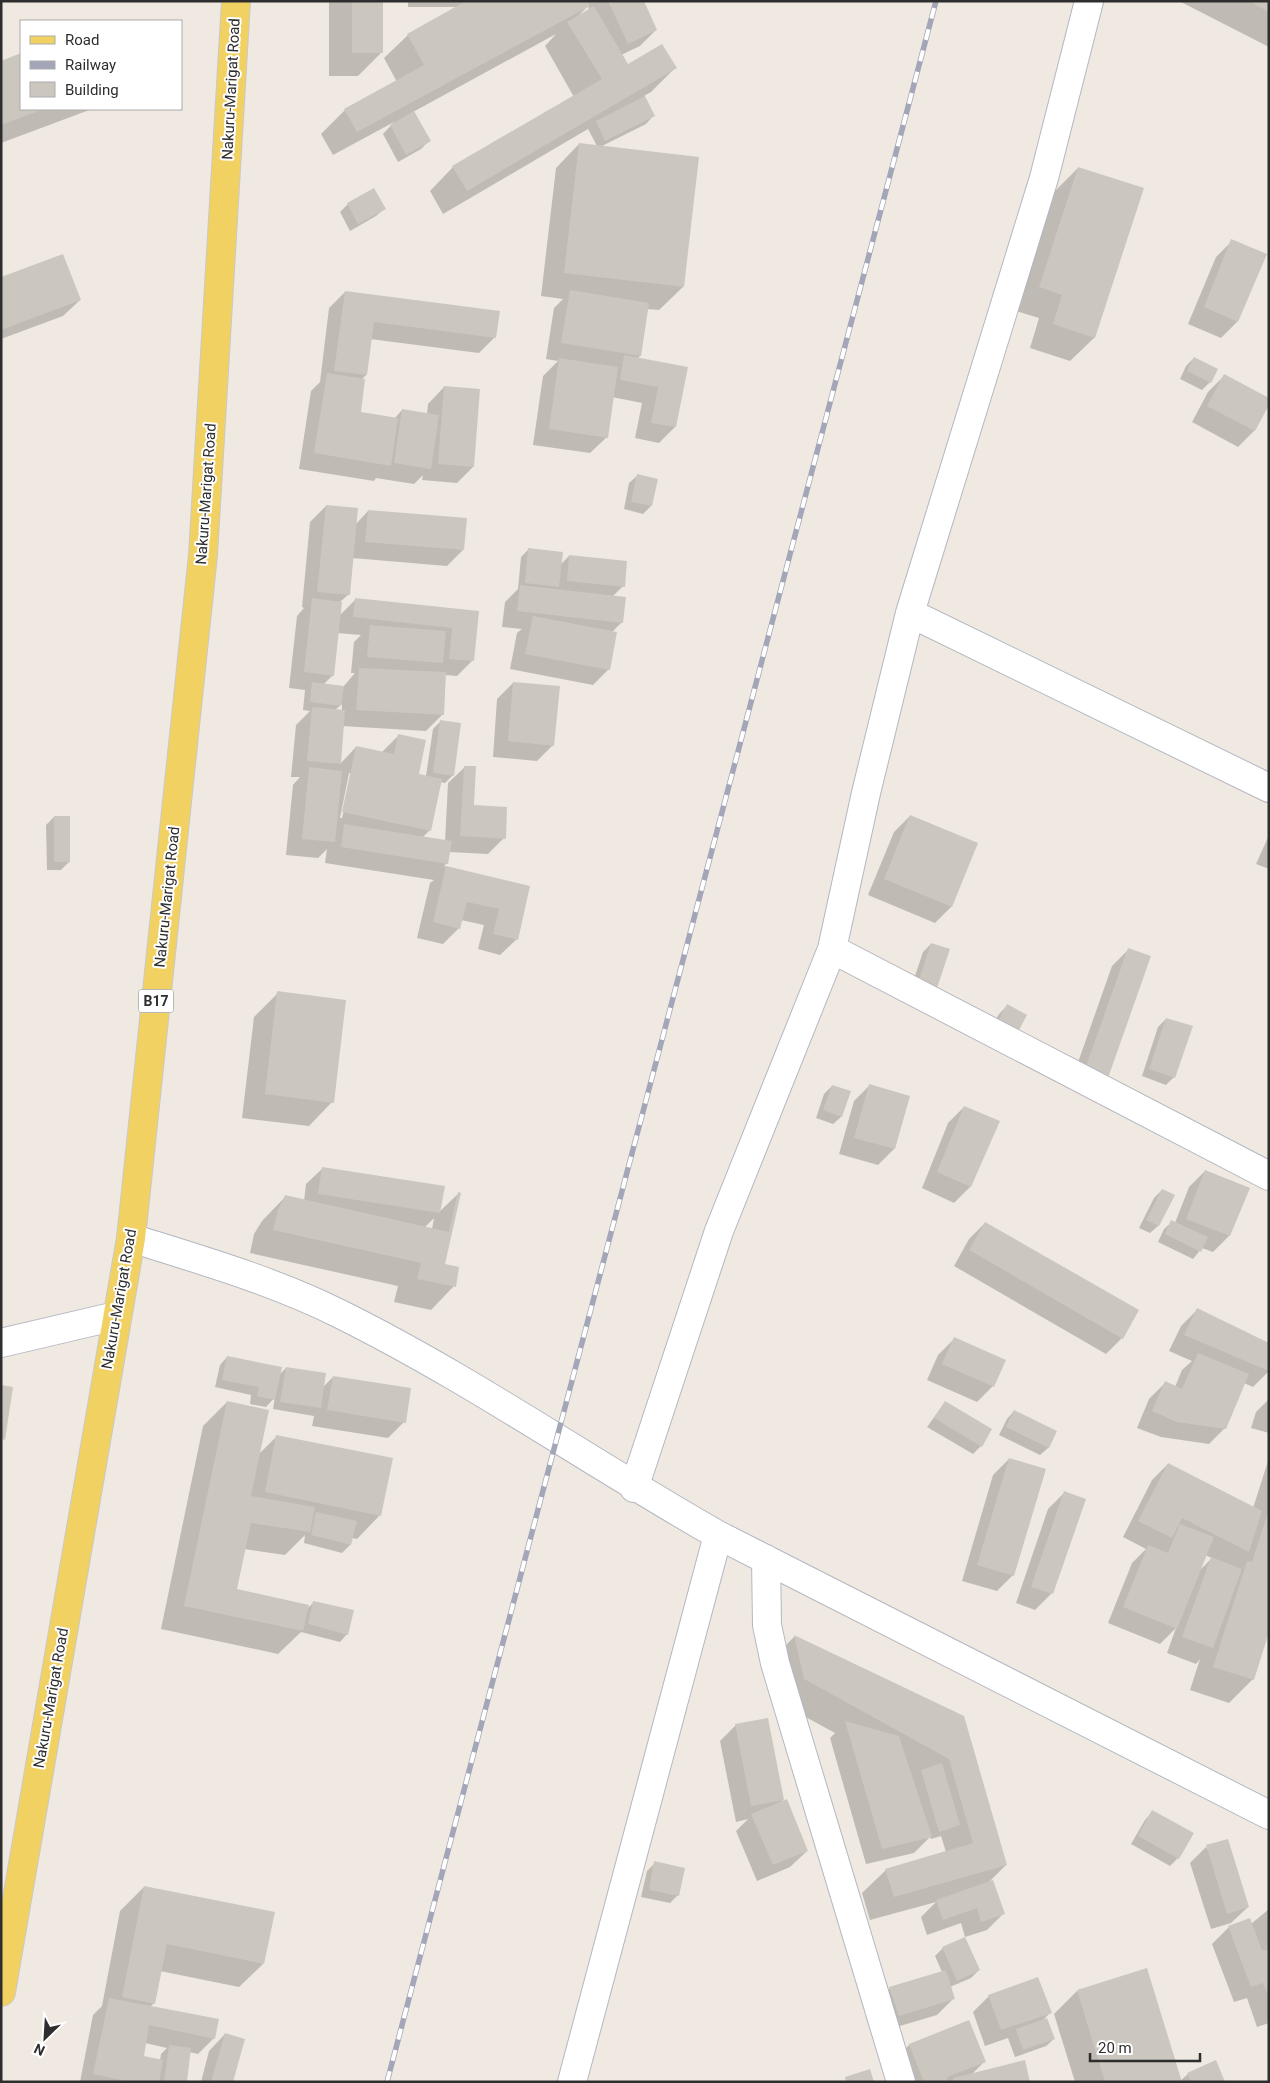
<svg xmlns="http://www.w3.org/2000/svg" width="1270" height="2083" font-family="Roboto,sans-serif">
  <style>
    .shadow { fill: #0003; fill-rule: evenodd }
    .building { fill: #cbc7bf }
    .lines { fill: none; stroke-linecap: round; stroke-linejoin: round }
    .minor-casing { stroke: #b4b7c1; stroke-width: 30 }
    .major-casing { stroke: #c9c9c9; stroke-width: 30 }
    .minor { stroke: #fff; stroke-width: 28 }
    .major { stroke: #f2d163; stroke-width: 28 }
    .rail-casing { stroke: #a3a6b8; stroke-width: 5.5 }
    .rail { stroke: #fff; stroke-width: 4; stroke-dasharray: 11; stroke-linecap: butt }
    .labels { text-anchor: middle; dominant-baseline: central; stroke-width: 4; stroke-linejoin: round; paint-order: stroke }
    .shield { fill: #fff; stroke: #6d6d6d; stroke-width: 1 }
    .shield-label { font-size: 14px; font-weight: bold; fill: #2e2e2e }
    .street-label { font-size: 15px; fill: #2e2e2e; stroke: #fff }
  </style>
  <rect width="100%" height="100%" fill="#efe9e1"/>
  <path class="shadow" d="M329,1h53v51l-24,24h-29z
    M408,1h234l14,29 -16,16 -19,9 6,11 48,2 -24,24 -7,4 9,20 -7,8 -46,23 83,140 -24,23 -12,-1 -7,47 -3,3 49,9 -11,59 -16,16 -24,-5 7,-35 -30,-6 -5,40 -17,16 -57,-8 10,-69 15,-15 -12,-2 8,-51 9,-9 -22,-3 15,-128 23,-24 18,2 -9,-17 -145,85 -13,-23 23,-24 121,-70 -29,-51 11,-12 -143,78 16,29 -8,8 -23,13 -15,-28 11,-12 -61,33 -12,-21 24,-24 52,-28 -13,-24 24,-23 51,-28h-51zM588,6l1,4 -11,6z
    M1179,1h90v46z
    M21,55v54h71l-91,34v-81z
    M1078,168l64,21 -48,149 -24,23 -40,-13 9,-30 -23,-7 38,-119z
    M374,190l10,19 -8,7 -26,15 -10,-19 8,-8z
    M1232,241l5,81 -16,16 -33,-14 28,-67z
    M1,279l79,21 -17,16 -62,23z
    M345,292l150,45 -16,16 -109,-14 -4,36 -5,5 -2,33 35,6 8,-9 25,4 1,-10 16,-17 29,80 -16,16 -35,-3 1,-5 -9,9 -38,-6 -2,3 -75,-12 12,-78 9,-9 9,-74z
    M1194,358l16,24 -8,8 -22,-11 6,-13z
    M1224,376l45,26 -15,29 -16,16 -46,-25 16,-30z
    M637,476l14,30 -8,8 -19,-5 5,-26z
    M326,506l30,18 12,-13 95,39 -16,16 -95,-8 -3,36 -9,8 -1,14 17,-17 121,13 -4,48 -16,16 -12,-1 -3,40 -16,16 -84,-5 -2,38 16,-17 25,6 18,-18 19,39 8,2 7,-47 8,-8 12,54 -8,8 -5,-1 -10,48 -8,8 23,4 3,-59 17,-16 8,39 31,32 -16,16 -39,-2 -2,11 -3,3 85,21 -12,52 -17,16 -22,-6 6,-24 -23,-5 -2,8 -16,16 -26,-6 13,-55 4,-3 -109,-17 2,-14 -9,9 -32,-3 7,-70 7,-8h-9l5,-52 14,-14 -7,-1 2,-20 -16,-2 8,-72 7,-8 -2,-1 8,-85zM337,633l24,2 -7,7 -3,31h4l-12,14 -20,-2 10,-10zM342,704v7l-7,-1zM349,773h3l-10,45h-2z
    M529,549l31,16 9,-9 54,30 -10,10 9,26 -10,10 -3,37 -16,16 -83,-16 7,-36 5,-4 -20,-2 3,-25 13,-13 3,-32z
    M513,683l40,62 -16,16 -44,-4 4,-58z
    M910,816l67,28 -26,63 -16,16 -67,-28 26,-63z
    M54,817l15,45 -8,8h-14l-1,-45z
    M1269,835v34l-13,-5z
    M931,944l17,5 -37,39 12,-36z
    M1128,950l-21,127 -37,8 42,-119z
    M278,993l54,109 -23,24 -67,-8 12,-101z
    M1007,1006l18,10 -34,13 8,-15z
    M1166,1019l8,58 -8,8 -24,-9 16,-49z
    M870,1085l24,64 -16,16 -39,-11 15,-53z
    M832,1086l9,31 -8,7 -17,-6 8,-24z
    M964,1107l34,15 -28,65 -16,16 -32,-15 26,-65z
    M323,1168l116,44 19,-18 -14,71 10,21 -23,24 -37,-8 4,-16 -148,-33 4,-19 8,-13 23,-24 19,4 2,-17zM434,1218l-2,11 -8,-1z
    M1205,1171l43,17 -19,48 -16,16 -11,-4 -9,11 -35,-17 6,-13 8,-7 3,1 14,-36z
    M1162,1190l11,6 -15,30 -8,7 -11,-5 15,-30z
    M985,1223l153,88 -16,27 -16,16 -152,-88 15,-27z
    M1197,1310l72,61 -16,16 -9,-4 -19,45 -16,16 -48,-7 -24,-9 12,-29 16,-16 10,4 7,-17 10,-9 -23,-10 12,-25z
    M954,1339l39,47 -16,16 -50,-22 11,-25z
    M227,1357l51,19 8,-8 37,19 10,-10 71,45 -16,16 -76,-12 2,-10 -41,-7 2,-12 -9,10 -16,-3 1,-9 -36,-8 5,-22z
    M1269,1399v34l-18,-5 5,-16z
    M227,1402l31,53 19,-19 103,79 -23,24 -5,-1 -2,7 -8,8 -38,-10 1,-8 -20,20 -41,-6 -8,41 71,19 7,-7 33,32 -7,8 -39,-10 -23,22 -117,-25 42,-203z
    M945,1402l36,44 -8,8 -46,-27z
    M1014,1411l42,21 -8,16 -8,7 -41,-20 8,-16z
    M1269,1458v170l-16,51 -24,24 -39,-13 10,-31 -4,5 -29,-11 9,-25 -16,16 -52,-21 24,-60 14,-14 -23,-12 29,-57 16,-16 85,44zM1205,1555l7,3 -13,13z
    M1009,1459l4,116 -16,16 -35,-10 31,-106z
    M1064,1493l20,6 -33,95 -16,16 -19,-7 32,-94z
    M794,1637l169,80 43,148 -19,19 16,30 -16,16 -22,7 -4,-14 -34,12 -6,-18 15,-15 -66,18 -8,-27 24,-23 60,-18 -5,-16 -10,3 -1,-2 -16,16 -48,11 -36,-126 5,-5 -55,-30 -9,-43z
    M736,1725l47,75 -4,4 28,47 -17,16 -33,14 -21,-50 12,-12 -12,3 -16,-81z
    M1152,1812l26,46 -8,8 -39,-22 14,-24z
    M1206,1847l42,60 -17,16 -20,6 -21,-66z
    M655,1863l23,32 -8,8 -29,-6 6,-26z
    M144,1887l119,77 -24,23 -79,-16 -6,32 -4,4 64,31 -16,16 -9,-2 -3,30h-106l13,-67 9,-9 18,-95zM145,2043l22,5 -6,6 -1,7 -18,-4z
    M1269,1909v114l-12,4 -10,-29 -13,4 -22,-58 16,-16 21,-8 2,4z
    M943,1948l36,22 -8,8 -21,9 3,12 -16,16 -54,16 -9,-27 16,-16 52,-16 -7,-16z
    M1077,1991l103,90 8,-7 35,8h-148l-21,-68z
    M989,1996l61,17 -8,8 12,18 -8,7 -31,11 -7,-19 -23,8 -12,-34z
    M968,2022l16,40 -13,13 58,7h-127l-9,-21 16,-16z
    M225,2034l6,48h-30l8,-31z"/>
  <path class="building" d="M352,1h31v52h-31z
    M466,1h121l3,5 -233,126 -13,-23 80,-44 -17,-31z
    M608,1h36l13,29 -29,14z
    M1249,1h20v11z
    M594,6l34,58 34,-20 15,24 -210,123 -15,-25 150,-87 -35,-57z
    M21,53v56h23l-43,16v-64z
    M645,96l10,20 -50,25 -9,-20z
    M414,111l17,30 -25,14 -16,-30z
    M579,143l120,14 -15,130 -120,-14z
    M1078,167l66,21 -49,150 -42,-14 9,-29 -23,-8z
    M374,188l12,21 -28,15 -11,-21z
    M1231,239l36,15 -29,68 -34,-15z
    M63,254l18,46 -80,30v-53z
    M570,290l79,13 -8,53 -80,-13z
    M345,291l155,20 -4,27 -122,-16 -7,53 -33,-4z
    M624,355l64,12 -12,60 -25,-4 7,-36 -38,-7z
    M1194,357l24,12 -7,14 -24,-12z
    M559,358l59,9 -10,71 -59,-9z
    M327,373l38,6 -4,33 37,6 -7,48 -77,-13z
    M1224,374l45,24v7l-14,26 -48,-25z
    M444,386l36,3 -6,78 -36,-3z
    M402,409l37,6 -8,54 -37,-6z
    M637,474l21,5 -6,27 -21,-4z
    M326,505l32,3 -8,87 -33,-3z
    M368,510l99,8 -3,32 -99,-8z
    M528,548l35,4 -4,35 -34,-4z
    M569,555l58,6 -2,26 -58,-6z
    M520,585l106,12 -3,26 -106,-12z
    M312,598l30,4 -8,74 -30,-4z
    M355,598l124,13 -5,50 -25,-2 3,-31 -99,-11z
    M533,616l84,16 -7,38 -85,-16z
    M370,625l76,6 -3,32 -76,-6z
    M359,668l87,4 -2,43 -88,-5z
    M312,682l32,4 -3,20 -31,-4z
    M513,682l47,4 -6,60 -46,-5z
    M312,707l33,3 -4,54 -34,-3z
    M440,720l21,3 -7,53 -21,-3z
    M398,734l28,6 -7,34 23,5 -11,52 -89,-19 14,-66 38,8z
    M464,766h12l-2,39 33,2 -1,32 -46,-3z
    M309,767l33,4 -7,71 -33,-3z
    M910,815l68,28 -26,64 -68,-28z
    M54,816h16v46h-16z
    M344,824l108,17 -4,23 -107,-17z
    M446,866l84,20 -12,54 -25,-6 6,-25 -32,-7 -7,27 -27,-7z
    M931,943l19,6 -14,42 -17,-11z
    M1128,948l23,8 -43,122 -23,-9z
    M277,991l69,9 -12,103 -69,-9z
    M1007,1004l20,11 -9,17 -20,-11z
    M1166,1018l27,8 -18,52 -26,-9z
    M869,1084l41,12 -15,53 -41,-11z
    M832,1085l19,6 -9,26 -19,-7z
    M964,1106l36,15 -29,66 -34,-15z
    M322,1167l123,19 -5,27 -122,-19z
    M1205,1170l45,18 -20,48 -44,-17z
    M1162,1189l13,6 -16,31 -13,-6z
    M458,1192l3,1 -16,71 14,3 -3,20 -39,-8 4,-16 -148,-33 5,-20 7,-15 164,37z
    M1171,1220l37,17 -7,15 -36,-18z
    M985,1222l154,88 -16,29 -154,-89z
    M1197,1308l72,35v28l-85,-36z
    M954,1337l52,23 -12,27 -52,-23z
    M1198,1353l51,21 -23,55 -49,-7 -25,-11 13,-30 17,8z
    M227,1356l55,11 -7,33 -18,-4 2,-9 -37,-7z
    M286,1367l40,6 -5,35 -41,-6z
    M333,1376l78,12 -5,35 -79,-13z
    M1,1385l12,2 -8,53 -4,-1z
    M227,1401l42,9 -18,86 64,11 -5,25 -59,-9 -14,66 72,16 -6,26 -119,-25z
    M945,1401l47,28 -10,18 -48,-29z
    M1014,1410l43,21 -8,17 -43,-21z
    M276,1435l117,23 -12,58 -116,-24z
    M1009,1458l37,11 -32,107 -37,-11z
    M1168,1463l94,48 -13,41 -67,-34 -10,20 -34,-17z
    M1064,1491l22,8 -33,95 -22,-7z
    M1269,1509v123l-15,48 -41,-13 34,-106 5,1z
    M316,1512l41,9 -6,24 -40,-10z
    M1180,1524l34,13 -37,92 -54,-22 25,-62 20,8z
    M1211,1557l31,12 -29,79 -31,-11z
    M313,1601l41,9 -6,25 -40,-11z
    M794,1635l170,81 43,149 -113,32 -9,-28 88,-26 -24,-84 -145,-80z
    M768,1718l16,82 -33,6 -16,-82z
    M845,1721l54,15 33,101 -50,12z
    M942,1763l18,62 -21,7 -18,-62z
    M787,1799l21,52 -35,14 -22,-51z
    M1152,1810l42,23 -15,26 -41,-23z
    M1228,1839l21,68 -22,7 -21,-69z
    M654,1861l31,7 -6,28 -30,-6z
    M993,1880l12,34 -24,8 -4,-14 -34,12 -7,-20z
    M144,1886l131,26 -11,52 -97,-20 -12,60 -33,-7z
    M1250,1918l12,32h7v48l-6,-15 -12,4 -23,-61z
    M965,1937l15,33 -23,11 -15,-34z
    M1147,1968l35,114h-77l-28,-92z
    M946,1970l9,29 -56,17 -10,-29z
    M1038,1977l14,36 -51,17 -13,-35z
    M109,1998l110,21 -4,20 -66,-14 -5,31 19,4 -4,22h-29l-37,-8z
    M1047,2018l8,21 -32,11 -7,-21z
    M969,2020l17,42 -39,15 1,5h-24l-15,-38z
    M225,2033l20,6 -12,43h-22z
    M169,2045l22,3 -4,34h-23z
    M1025,2060l5,22h-76l-1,-4z
    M1216,2060l9,22h-34l-4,-9z
    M870,2069l4,13h-28l-1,-5z"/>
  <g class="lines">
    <g class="minor-casing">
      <path id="minor" d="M910,613l359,175
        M832,949l437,227
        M131,1238c70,22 143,43 209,76 131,65 251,149 378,221l551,280
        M1,1343l115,-27
        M634,1488l85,-257 113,-282 34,-156 44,-180 134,-435 45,-177
        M766,1559l1,66 8,38 126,419
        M572,2082l146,-547"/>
    </g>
    <g class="major-casing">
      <path id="major" d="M1,1992l130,-754 72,-683 33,-554"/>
    </g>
    <use href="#minor" class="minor"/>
    <use href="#major" class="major"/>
    <g class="rail-casing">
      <path id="rail" d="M387,2082l549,-2081"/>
    </g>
    <use href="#rail" class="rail"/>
  </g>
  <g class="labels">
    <rect class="shield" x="138.5" y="989.5" width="35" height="23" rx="4"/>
    <g class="shield-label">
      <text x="156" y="1001">B17</text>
    </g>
    <g class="street-label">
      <text transform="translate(231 89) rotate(-87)">Nakuru-Marigat Road</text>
      <text transform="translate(206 494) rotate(-86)">Nakuru-Marigat Road</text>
      <text transform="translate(167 897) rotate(-84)">Nakuru-Marigat Road</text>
      <text transform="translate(119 1299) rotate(-80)">Nakuru-Marigat Road</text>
      <text transform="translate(51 1698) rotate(-80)">Nakuru-Marigat Road</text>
    </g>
  </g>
  <rect width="1270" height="2083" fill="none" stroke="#2e2e2e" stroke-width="5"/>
  <rect x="20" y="20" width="162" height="90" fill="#ffffff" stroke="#ababab"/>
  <rect x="30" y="36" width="25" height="8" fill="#f2d163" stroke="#ababab"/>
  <text x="65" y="45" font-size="15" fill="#2e2e2e">Road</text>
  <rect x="30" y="61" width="25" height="8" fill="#a3a6b8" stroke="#ababab"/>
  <text x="65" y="70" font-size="15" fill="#2e2e2e">Railway</text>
  <rect x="30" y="82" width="25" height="15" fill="#cbc7bf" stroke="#ababab"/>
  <text x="65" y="95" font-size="15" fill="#2e2e2e">Building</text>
  <g transform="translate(45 2038) rotate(205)" stroke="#ffffff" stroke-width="4" paint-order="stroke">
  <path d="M0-4L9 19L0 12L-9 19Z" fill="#2e2e2e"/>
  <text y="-8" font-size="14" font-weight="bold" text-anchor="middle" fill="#2e2e2e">N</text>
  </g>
  <path d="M1090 2053v8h110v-8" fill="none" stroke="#2e2e2e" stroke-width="2.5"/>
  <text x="1098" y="2053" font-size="15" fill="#2e2e2e" stroke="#ffffff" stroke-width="4" paint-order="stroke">20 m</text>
</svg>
